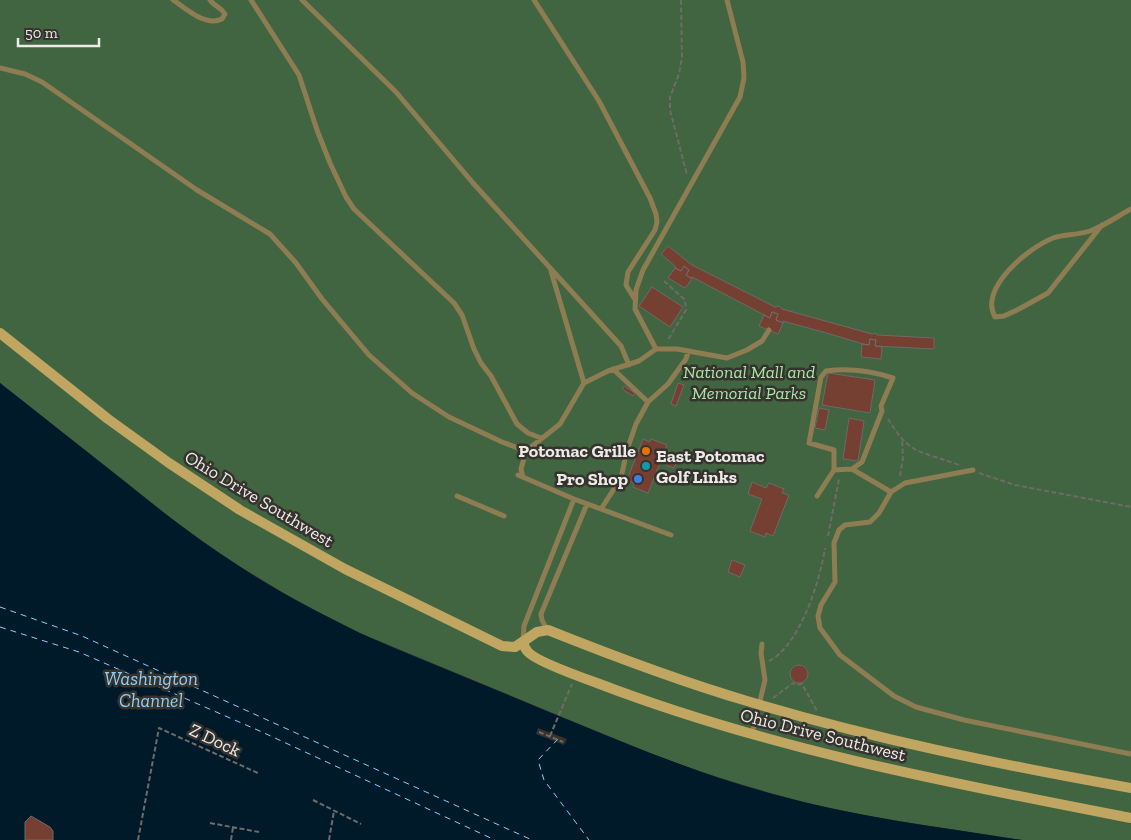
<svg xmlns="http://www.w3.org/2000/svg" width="1131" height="840" font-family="'Zilla Slab',serif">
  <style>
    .green { fill: #416541 }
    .water { fill: #001a2a }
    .pier { fill: #36332f }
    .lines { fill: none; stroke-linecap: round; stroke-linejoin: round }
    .ferry { stroke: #8dcff6; stroke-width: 1; stroke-dasharray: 6 5; stroke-linecap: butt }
    .building { fill: #753f31; stroke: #6f6968 }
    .path { stroke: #6e6b68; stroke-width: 2; stroke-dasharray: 5 2.5; stroke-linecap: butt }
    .lane { stroke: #8e7d53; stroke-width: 5 }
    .secondary { stroke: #c0a661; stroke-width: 10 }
    .food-dot { fill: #e8710a; stroke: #36332f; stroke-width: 2 }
    .culture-dot { fill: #0f9aa8; stroke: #36332f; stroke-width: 2 }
    .shop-dot { fill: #3f7fe0; stroke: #36332f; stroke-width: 2 }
    .labels { text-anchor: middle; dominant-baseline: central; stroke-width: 5; stroke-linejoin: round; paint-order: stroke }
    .park-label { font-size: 18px; font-style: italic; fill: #a7e7a7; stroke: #36332f }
    .poi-label { font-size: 18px; font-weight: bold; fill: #ecebe8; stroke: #36332f; text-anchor: end }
    .street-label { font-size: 18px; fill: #ecebe8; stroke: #36332f }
    .water-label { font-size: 19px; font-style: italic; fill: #8dcff6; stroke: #36332f }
  </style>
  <rect width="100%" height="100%" fill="#36332f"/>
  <path class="green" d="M0,0h1131v840h-109l-124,-19 -67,-12 -58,-15 -69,-21 -55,-20 -287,-119 -44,-22 -36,-20 -43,-26 -34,-23 -37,-27 -168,-133z"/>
  <path class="water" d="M0,383c41,32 82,65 123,97 37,30 75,60 116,86 39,26 81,47 123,68 66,29 133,55 199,83 70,28 139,58 212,77 82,23 166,33 249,46h-1022z"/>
  <path class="pier" d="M538,728l29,11 -3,6 -28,-11z"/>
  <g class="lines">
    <path class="ferry" d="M0,607l82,29 450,204
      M0,627l79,25 183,80 233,108
      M558,739l-20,21 6,20 45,60"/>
  </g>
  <path class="building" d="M668,246l24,19 83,42 4,-1 3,3 90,25 3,-1 2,2 57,3v11l-59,-3 1,-6 -6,-1 -1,6 -6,-1 -33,-10 -47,-13v2l-7,-3 2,-6 -6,-2 -2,6 -78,-41 -1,1 -5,-3 3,-5 -5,-4 -3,5 -6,-3 1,-1 -15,-13z
    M684,266l5,4 -3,5 6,4 -7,9 -17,-10 7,-10 6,3z
    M652,287l31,20 -13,20 -31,-21z
    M772,312l6,2 -2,6 7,3 -5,11 -19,-8 5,-11 6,3z
    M870,339l6,1 -1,6 7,1 -1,12 -20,-2 1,-13 7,1z
    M828,373l47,7 -5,33 -48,-8z
    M678,383l6,2 -8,21 -5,-2z
    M624,386l11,7 -2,3 -11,-7z
    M819,408l10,2 -4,20 -10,-2z
    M849,418l15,3 -6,40 -15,-2z
    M643,439l7,3 1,-3 16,6 -2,5 14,5 -5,13 -14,-5 -12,30 -15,-6 1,-4 -7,-3z
    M752,482l14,6 3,-5 15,6 -2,4 7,2 -16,41 -7,-3 -1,4 -15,-6 12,-32 -14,-5z
    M732,560l13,5 -5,12 -12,-5z
    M790 674a9 9 0 1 1 18 0a9 9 0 1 1-18 0Z
    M31,816l19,11 3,4v9h-28v-18z"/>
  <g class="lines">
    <path class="path" d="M681,0l1,57 -3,17 -9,23v13l17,65
      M664,281l21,19 1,10 -17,28 -1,4
      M888,419c8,13 18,28 33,33 12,5 25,8 38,13
      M979,473l36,12 116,22
      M900,476l3,-18 -1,-20
      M828,536l11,-57
      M769,661c31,-16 51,-80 56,-113
      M773,698l20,-15 3,2 6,-1 15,27
      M539,732l24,10
      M550,736l22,-52
      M313,800l48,24
      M210,823l49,9
      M138,840l21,-112 101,46
      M231,840l2,-13
      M329,840l5,-29"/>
    <path class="lane" d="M173,0c14,9 32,27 49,19l3,-5c-5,-8 -11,-8 -15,-14
      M251,0l48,75 18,55 13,33 16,34 8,12 100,94 8,12 12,34 7,14 10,13 26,48 11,9 13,5
      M302,0l94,92 77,91 148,163 8,19
      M534,0l65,101 51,97 6,16 1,8 -2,8 -27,42 -2,13 8,13
      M0,68l25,6 17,8 155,108 73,44 26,29 26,36 47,56 43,38 37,24 53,25 24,9 34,-27 24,-41 24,-12 31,-10 17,-12h21l50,9 20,-8 15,-9 7,-11
      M1102,225l-54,68 -29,16 -15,7 -9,1c-16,-29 33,-69 58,-79 12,-4 25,-3 37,-7 14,-5 28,-15 41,-22
      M551,271l33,112
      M656,349l-21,-40 1,-19 7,-20 97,-173 4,-19 -1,-16 -16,-62
      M613,369l35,33
      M852,469l39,23
      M973,470l-68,13 -14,9 -12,21 -9,9 -25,3 -6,5 -5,13 1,39 -14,23 -3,11 2,12 20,27 54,41 22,11 48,13 167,34
      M518,475l56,24 97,36
      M523,477l-2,-8 5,-18
      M457,496l47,20
      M817,496l17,-26v-20l-25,-7 12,-66 5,-6c23,-3 45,0 67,7l-12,28 1,5 -20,51 -10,7 -18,1
      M601,509l20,-31 6,-28 9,-26 12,-22 20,-18 18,-25 2,-7
      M547,630l-5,-10 -1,-6 46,-110
      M523,641l1,-15 50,-127
      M752,734l13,-54 -4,-27 1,-9"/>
    <path class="secondary" d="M0,333l108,86 61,44 71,47 105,59 157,77 13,1 22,-15 11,-2c65,26 131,51 199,71 126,38 255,64 384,87
      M523,642c1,4 2,7 5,10 8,9 55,26 69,31 172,66 353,100 534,135"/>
  </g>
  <circle class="food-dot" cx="646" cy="451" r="5"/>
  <circle class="culture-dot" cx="646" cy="466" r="5"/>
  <circle class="shop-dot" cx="638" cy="479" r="5"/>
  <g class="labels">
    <g class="park-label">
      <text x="749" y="372">National Mall and<tspan x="749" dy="21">Memorial Parks</tspan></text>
    </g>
    <g class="poi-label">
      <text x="636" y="451">Potomac Grille</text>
      <text x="656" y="456" text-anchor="start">East Potomac<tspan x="656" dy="21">Golf Links</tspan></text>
      <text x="628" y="479">Pro Shop</text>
    </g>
    <g class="street-label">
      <text transform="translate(259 499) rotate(31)">Ohio Drive Southwest</text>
      <text transform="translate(823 735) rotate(14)">Ohio Drive Southwest</text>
      <text transform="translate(215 740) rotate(25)">Z Dock</text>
    </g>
    <g class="water-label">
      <text x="151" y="678">Washington<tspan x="151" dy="22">Channel</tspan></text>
    </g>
  </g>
  <path d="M18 38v8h81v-8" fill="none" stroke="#ecebe8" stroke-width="2.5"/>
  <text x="25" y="38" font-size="15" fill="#ecebe8" stroke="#36332f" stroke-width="4" paint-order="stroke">50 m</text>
</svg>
